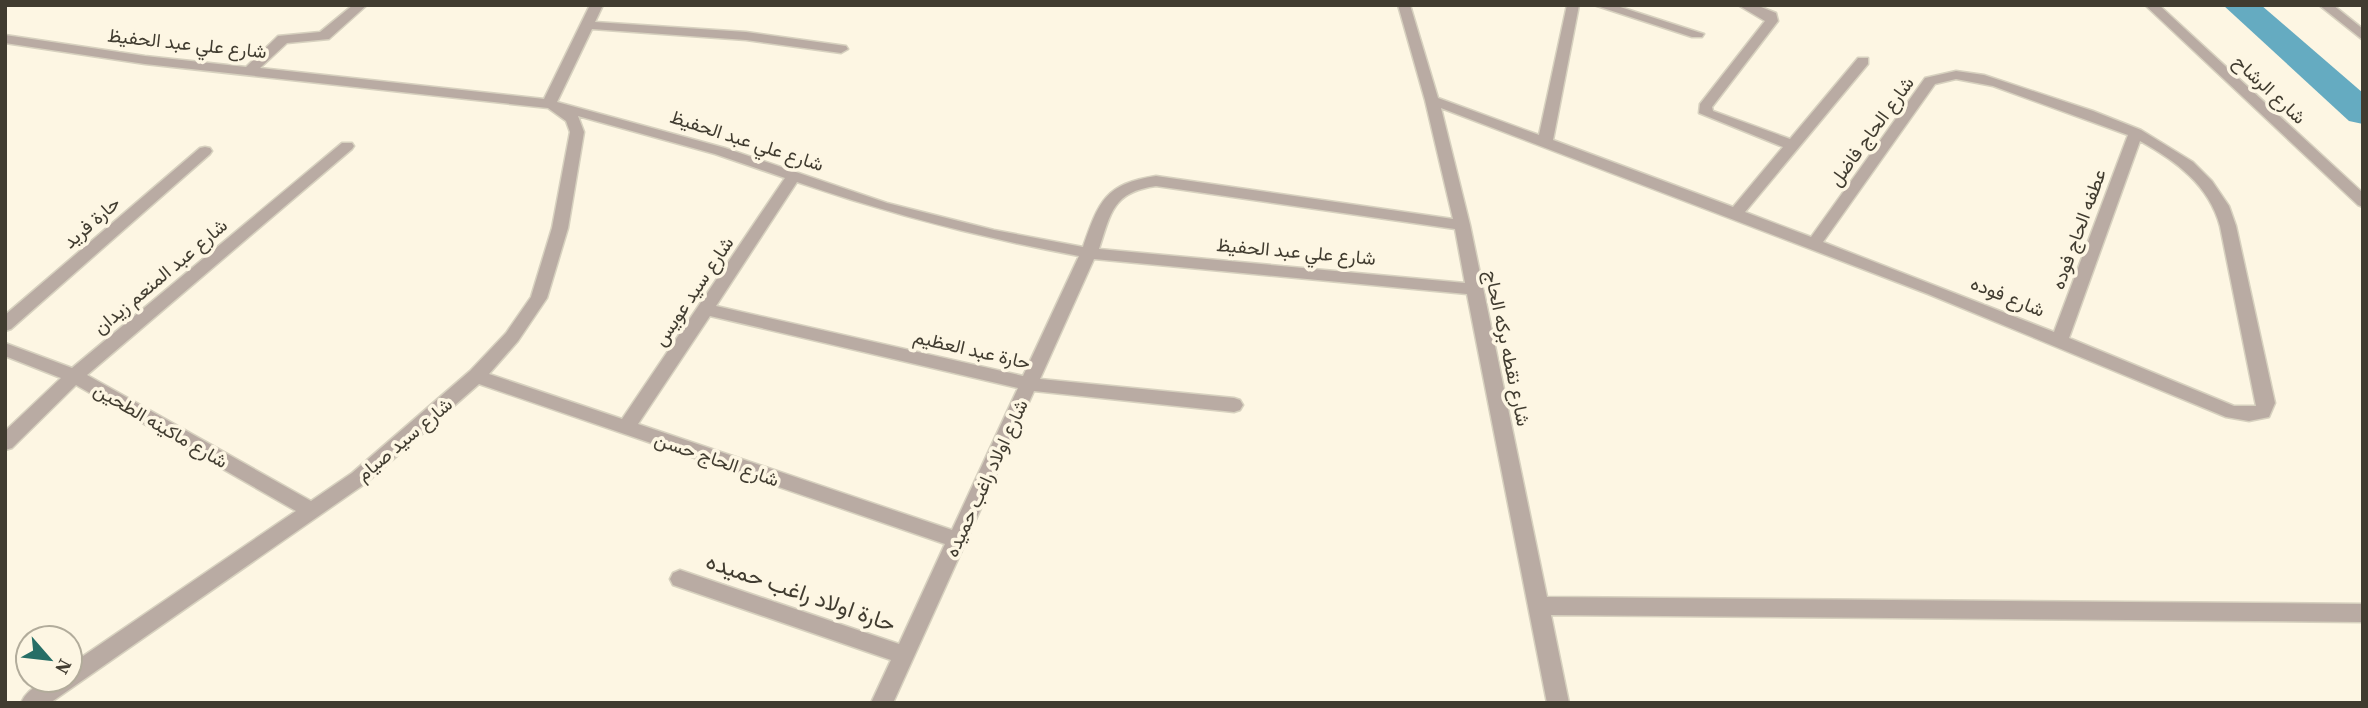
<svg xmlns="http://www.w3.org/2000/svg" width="2368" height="708" font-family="'Source Serif 4',Vazirmatn,serif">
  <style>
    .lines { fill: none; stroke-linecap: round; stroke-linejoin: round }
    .canal { fill: #65abc1; fill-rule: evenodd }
    .street-casing { stroke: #d7d1bf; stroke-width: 3 }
    .street { fill: #b9aba3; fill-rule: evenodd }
    .labels { text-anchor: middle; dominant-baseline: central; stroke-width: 7; stroke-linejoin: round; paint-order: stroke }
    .street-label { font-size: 19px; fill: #413c30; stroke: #fdf6e3 }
    .near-street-label { font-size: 23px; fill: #413c30; stroke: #fdf6e3 }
  </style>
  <rect width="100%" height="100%" fill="#fdf6e3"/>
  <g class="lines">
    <path class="canal" d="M2223,5h38l102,88v31l-14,-3z"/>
    <g class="street-casing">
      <path id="street" d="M353,5h14l-38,34 -42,4 -27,25 284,31 46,-94h13l-8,17 151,10 100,14 2,3 -7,4 -95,-13 -154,-11 -35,73 168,46 162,55 107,27 89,17c16,-46 22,-63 73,-71l297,43 -28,-119 -27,-95h12l28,93 101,37 28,-130h12l-26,135 180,67 50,-60 -84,-34 1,-9 65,-83 -27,-16h18l20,8 2,8 -66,86 1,4 77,28 68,-81h10v6l-123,148 66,25 114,-159 31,-7 28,4 109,36 48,19 52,32 19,19 17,25 7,20 39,177 -6,14 -20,4 -23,-4 -298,-123 -487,-186 29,117 77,372 816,7v18l-812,-7 18,88h-22l-80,-409 -373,-35 -54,120 194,19 6,2 3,5 -3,5 -6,2 -200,-21 -141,312h-22l20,-43 -218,-75 -3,-6 3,-6 7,-3 219,74 46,-100 -466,-160 -113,99 -316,220h-29c9,-20 30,-23 49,-23v-15l226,-154 -220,-126 -64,63 -7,2v-19l56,-53 -56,-22v-13l67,25 270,-225h10l2,3 -2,3 -265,226 224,126 41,-28 118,-102 36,-38 25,-36 21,-69 18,-96 -4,-11 -18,-13 -403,-44 -140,-21v-8l140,21 101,11 32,-31 42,-4zM1956,79l37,7 135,49 -74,197 -231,-90 112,-158zM578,116l137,38 70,24 -163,241 -133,-45 29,-33 29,-43 21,-70 16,-96zM2140,141c36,20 69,44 80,85l36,180h-22l-165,-68zM797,182c93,32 186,56 282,74l-56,120 -307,-70zM1156,186l299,43 10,54 -366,-34c12,-37 14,-57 57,-63zM710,316l308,72 -66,142 -314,-106z
        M1594,5h20l90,29 -2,3h-10z
        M2145,5h14l204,188v14l-5,-2z
        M2319,5h14l30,24v11z
        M205,147l5,1 2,3 -2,3 -199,175 -6,2v-16l195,-167z"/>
    </g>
    <use href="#street" class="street"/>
  </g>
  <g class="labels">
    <g class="street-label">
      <text transform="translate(187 43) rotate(6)">شارع علي عبد الحفيظ</text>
      <text transform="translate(2270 89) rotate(43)">شارع الرشاح</text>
      <text transform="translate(1871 131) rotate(-54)">شارع الحاج فاضل</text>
      <text transform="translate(747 140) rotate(18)">شارع علي عبد الحفيظ</text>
      <text transform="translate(91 222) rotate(-41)">حارة فريد</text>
      <text transform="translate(2078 229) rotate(-70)">عطفه الحاج فوده</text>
      <text transform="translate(1296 251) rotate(5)">شارع علي عبد الحفيظ</text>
      <text transform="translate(160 276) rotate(-40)">شارع عبد المنعم زيدان</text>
      <text transform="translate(693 291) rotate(-56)">شارع سيد عويس</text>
      <text transform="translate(2008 296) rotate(22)">شارع فوده</text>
      <text transform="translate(1508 348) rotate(78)">شارع نقطه بركه الحاج</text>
      <text transform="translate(972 349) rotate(13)">حارة عبد العظيم</text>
      <text transform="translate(161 425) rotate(30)">شارع ماكينه الطحين</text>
      <text transform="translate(404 439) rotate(-40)">شارع سيد صيام</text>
      <text transform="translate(717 459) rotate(19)">شارع الحاج حسن</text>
      <text transform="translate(986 478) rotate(-65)">شارع اولاد راغب حميده</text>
    </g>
    <g class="near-street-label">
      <text transform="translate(801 592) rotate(19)">حارة اولاد راغب حميده</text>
    </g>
  </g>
  <rect width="2368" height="708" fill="none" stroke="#413c30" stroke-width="14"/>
  <g transform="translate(49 659) rotate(118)"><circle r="33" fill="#fdf6e3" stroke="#b2ac9b" stroke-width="2"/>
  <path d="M0-5L12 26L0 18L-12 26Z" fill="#266e66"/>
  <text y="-10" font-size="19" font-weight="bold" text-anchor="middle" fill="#413c30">N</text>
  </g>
</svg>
